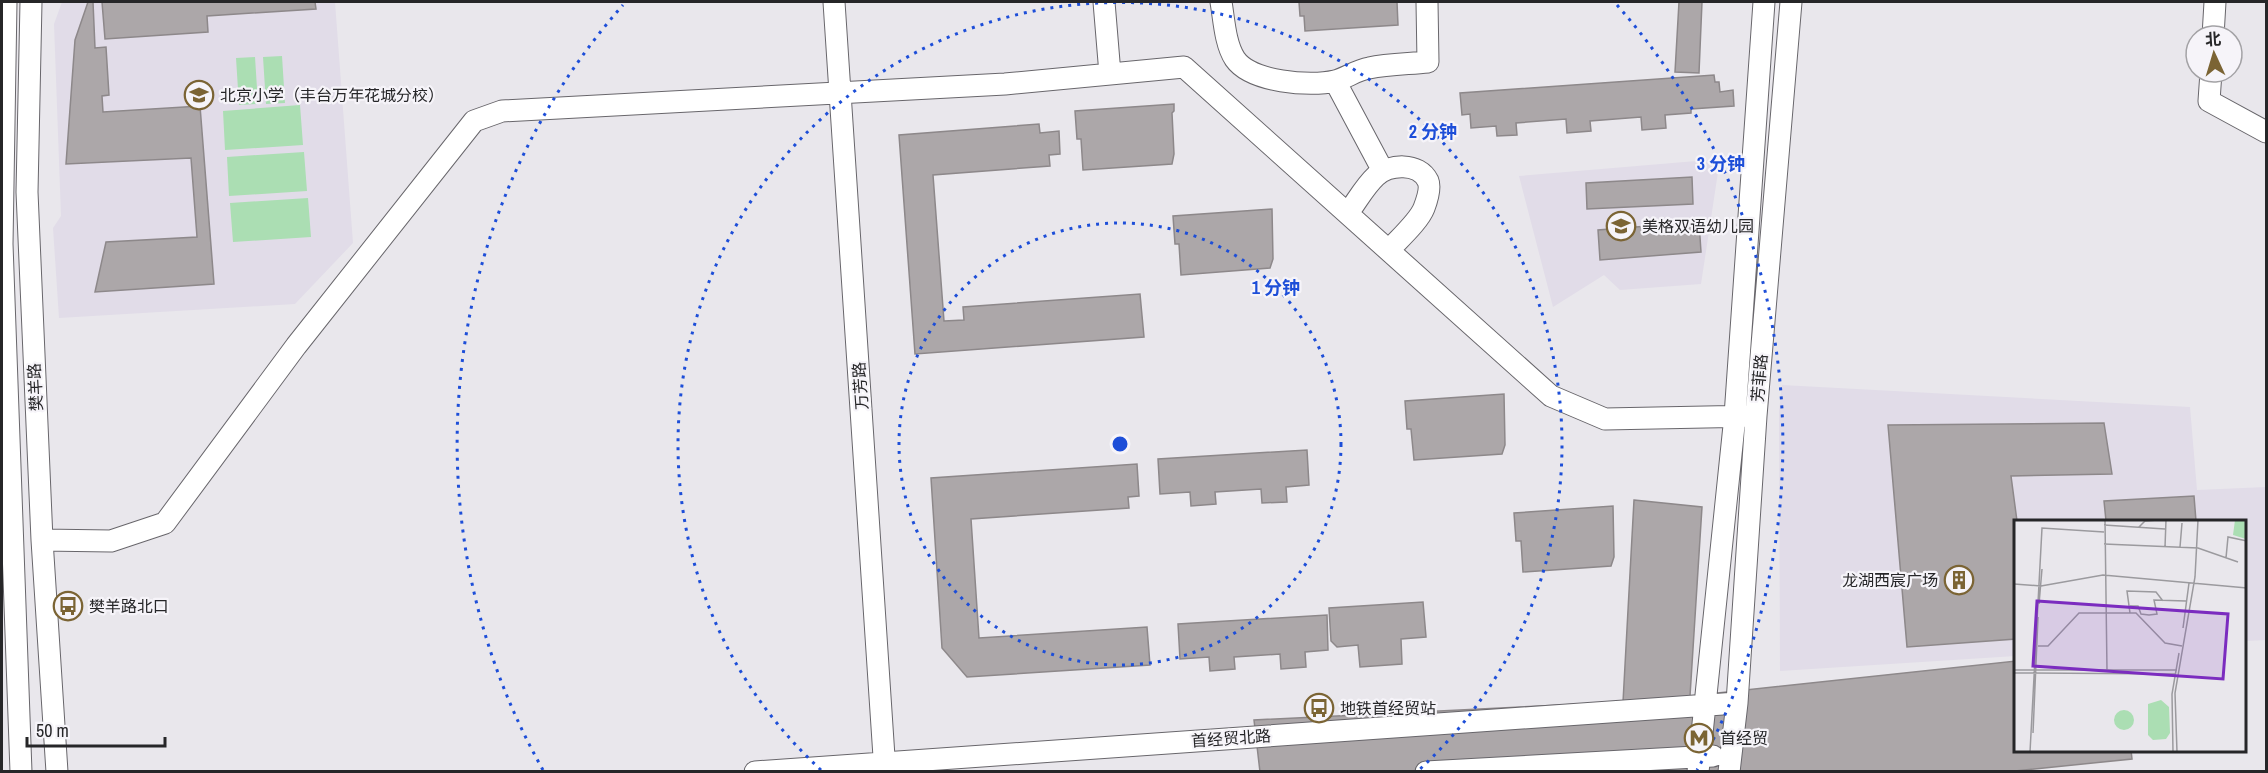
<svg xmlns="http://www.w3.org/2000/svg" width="2268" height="773" font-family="'Archivo Narrow','Noto Sans SC',sans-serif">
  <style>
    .built { fill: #e1dce8 }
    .green { fill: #abdeb3 }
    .building { fill: #aca7a9; stroke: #8d888a; stroke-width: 1.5 }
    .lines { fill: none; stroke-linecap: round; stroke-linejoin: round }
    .minor-casing { stroke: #68666b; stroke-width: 23 }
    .minor { stroke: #fff; stroke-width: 21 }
    .ring { fill: none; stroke: #1d4ed8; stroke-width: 3; stroke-dasharray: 3 6 }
    .labels { text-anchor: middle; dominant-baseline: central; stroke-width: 4.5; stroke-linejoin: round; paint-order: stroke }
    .poi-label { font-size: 16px; fill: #262628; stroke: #f6f4f9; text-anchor: start }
    .street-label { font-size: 16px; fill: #262628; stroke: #f6f4f9 }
    .inset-road { fill: none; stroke: #9b9a9e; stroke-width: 1.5 }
    .view { fill: #7b2cbf; fill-opacity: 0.15; stroke: #7b2cbf; stroke-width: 3 }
    .inset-edge { fill: none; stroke: #262628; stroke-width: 3 }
    .centre { fill: #1d4ed8; stroke: #f6f4f9; stroke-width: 3 }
    .ring-label { font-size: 18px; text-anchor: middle; font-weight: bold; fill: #1d4ed8; stroke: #f6f4f9; stroke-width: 4.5; stroke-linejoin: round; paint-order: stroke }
  </style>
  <rect width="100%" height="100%" fill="#e9e7ec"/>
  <path class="built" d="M62,2h273l18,241 -58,61 -236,14 -6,-90 8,-12 -7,-192z
    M1720,159l-19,125 -81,6 -16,-15 -51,32 -34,-131z
    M1782,385l408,22 7,83 69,-3v153l-20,1v-120h-230v135l-236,15 -1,-259z"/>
  <path class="green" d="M282,56l3,47 -19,1 -3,-47z
    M255,57l3,47 -19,1 -3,-47z
    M300,105l3,40 -78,5 -2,-39z
    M304,152l3,39 -78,5 -2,-39z
    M308,198l3,39 -78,5 -3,-39z"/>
  <path class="building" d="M88,2h5l2,46 11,-1 3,48 -7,1 1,16 97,-6 14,178 -119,8 11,-50 91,-5 -6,-79 -125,6 9,-124z
    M102,2h213l1,7 -109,7 1,16 -103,7z
    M1299,2h98l1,23 -93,6 -1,-15h-4z
    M1679,2h23l-3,71 -24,-1z
    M1714,75l1,7h4l1,10 13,-2 1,16 -43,3v4l-26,2 1,13 -24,2 -1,-13 -51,4 1,10 -24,2 -1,-14 -50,4 1,12 -20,1 -1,-10 -25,2 -1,-14 -8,1 -2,-22z
    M1174,104v7l-2,2 2,41 -2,10 -89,6 -2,-31h-4l-2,-28z
    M1039,124l1,9 19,-2 1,23 -11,1 1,11 -117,9 11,146 20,-1 -1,-13 177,-13 4,43 -229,17 -16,-219z
    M1692,177l1,27 -106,5 -1,-26z
    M1272,209l1,50 -3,9 -89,7 -2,-31h-4l-2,-28z
    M1699,222l2,30 -101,8 -2,-30z
    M1504,394l1,51 -3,9 -88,6 -3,-31h-4l-2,-28z
    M2104,423l8,51 -101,2 6,45 -1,118 -109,8 -19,-222z
    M1307,450l2,35 -23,2 1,15 -25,1 -1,-14 -46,3 1,12 -25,2 -1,-14 -30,2 -2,-35z
    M1137,464l2,32 -11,1 1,11 -158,11 8,119 168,-11 3,38 -183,12 -25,-29 -11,-170z
    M2194,496l2,25h-90l-2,-20z
    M1634,500l68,7 -12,189 326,-35v89h115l1,9 -127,13h-745l-6,-52 369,-18z
    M1613,506l1,51 -3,9 -88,6 -2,-31h-5l-2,-28z
    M1423,602l3,35 -25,2 1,25 -42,3 -2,-22 -21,2 -6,-6 -2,-33z
    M1327,615l1,35 -23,2 1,15 -25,2 -1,-15 -46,3 1,12 -25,2 -1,-14 -29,2 -2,-35z"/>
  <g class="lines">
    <g class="minor-casing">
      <path id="minor" d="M6,2l-4,242 19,528
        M31,2l-4,190 15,348 15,232
        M834,2l51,770
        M1104,2l6,72
        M1221,2c3,17 4,42 14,57 16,23 75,28 100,22 11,-3 22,-11 34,-13 19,-4 40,-4 59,-6l-1,-60
        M2213,36l2,-34
        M2211,72l-2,29 57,31
        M1335,81l48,90
        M1348,213c9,-12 17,-27 28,-37 13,-12 43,-14 52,5 3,7 -1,19 -4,27 -5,13 -25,31 -35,42
        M42,540l69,1 54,-18 131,-177 178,-225 28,-10 503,-27 179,-17 367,329 54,23 151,-3
        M755,772l982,-69
        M1426,772l287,-16
        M1698,772l37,-356 29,-414
        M1729,772l8,-69 19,-287 35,-414"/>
    </g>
    <use href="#minor" class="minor"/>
  </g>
  <g class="ring">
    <circle cx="1120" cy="444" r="221"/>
    <path d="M821 770A442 442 0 1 1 1419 770"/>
    <path d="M543 770A663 663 0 0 1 623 5M1617 5A663 663 0 0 1 1697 770"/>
  </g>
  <defs>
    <g id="school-ring" transform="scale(1.5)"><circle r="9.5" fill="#f6f4f9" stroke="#7b6434" stroke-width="1.5"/><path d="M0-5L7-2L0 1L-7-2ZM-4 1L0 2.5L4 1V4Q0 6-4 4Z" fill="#7b6434"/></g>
    <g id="building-ring" transform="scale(1.5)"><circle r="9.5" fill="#f6f4f9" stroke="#7b6434" stroke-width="1.5"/><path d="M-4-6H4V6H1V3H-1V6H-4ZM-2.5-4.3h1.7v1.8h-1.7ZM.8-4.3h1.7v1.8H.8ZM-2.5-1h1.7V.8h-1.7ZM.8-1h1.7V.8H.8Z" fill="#7b6434"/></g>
    <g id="bus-ring" transform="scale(1.5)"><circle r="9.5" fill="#f6f4f9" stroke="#7b6434" stroke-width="1.5"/><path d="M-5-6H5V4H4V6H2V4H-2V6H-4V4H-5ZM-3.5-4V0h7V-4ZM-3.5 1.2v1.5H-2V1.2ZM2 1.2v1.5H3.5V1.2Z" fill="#7b6434"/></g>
    <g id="metro-ring" transform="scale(1.5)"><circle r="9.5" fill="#f6f4f9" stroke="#7b6434" stroke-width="1.5"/><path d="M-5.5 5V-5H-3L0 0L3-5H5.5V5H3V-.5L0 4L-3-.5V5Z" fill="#7b6434"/></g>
  </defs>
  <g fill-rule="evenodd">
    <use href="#school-ring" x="199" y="95"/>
    <use href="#school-ring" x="1621" y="226"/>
    <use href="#building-ring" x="1959" y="580"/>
    <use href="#bus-ring" x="68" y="606"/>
    <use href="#bus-ring" x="1319" y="708"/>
    <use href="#metro-ring" x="1699" y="738"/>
  </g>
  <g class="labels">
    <g class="poi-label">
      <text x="220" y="95">北京小学（丰台万年花城分校）</text>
      <text x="1642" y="226">美格双语幼儿园</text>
      <text x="1938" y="580" text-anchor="end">龙湖西宸广场</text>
      <text x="89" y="606">樊羊路北口</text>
      <text x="1340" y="708">地铁首经贸站</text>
      <text x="1720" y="738">首经贸</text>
    </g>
    <g class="street-label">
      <text transform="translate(1759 378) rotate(-85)">芳菲路</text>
      <text transform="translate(860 386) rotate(-94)">万芳路</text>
      <text transform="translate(35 387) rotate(-93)">樊羊路</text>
      <text transform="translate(1231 738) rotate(-4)">首经贸北路</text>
    </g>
  </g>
  <g transform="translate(2014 520)">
    <rect width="232" height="232" fill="#e9e7ec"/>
    <path d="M221,0h11v19l-13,-4zM147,180l8,7 1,26 -4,6 -13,1 -5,-5v-31zM100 200a10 10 0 1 1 20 0a10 10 0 1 1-20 0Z" fill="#abdeb3"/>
    <path class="inset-road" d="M91,0l2,151M90,5l61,4M125,7l6,-6 13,-1M90,24l94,4 40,14M151,27l1,-27M166,27l2,-24M212,38l2,-21 19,4M0,64l27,2 62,-11 144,13M25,84l3,-35M116,86h8l3,8 8,1 8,-1 -3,-14 32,1M116,93l-3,-22 29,1 7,9M169,108l6,-45M24,126h10l31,-33h57l29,30 17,3M0,150h163M0,153l162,1M19,213l5,-116M16,232l12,-224 62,4M159,232l-1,-58 7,-41M163,232l-2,-59 20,-116 3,-57"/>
    <path class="view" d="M23,81l191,13 -5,65 -190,-13z"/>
    <rect width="232" height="232" class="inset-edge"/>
  </g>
  <circle cx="1120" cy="444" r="9" class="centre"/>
  <g class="ring-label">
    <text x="1433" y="138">2 分钟</text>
    <text x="1721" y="170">3 分钟</text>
    <text x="1276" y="294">1 分钟</text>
  </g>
  <rect width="2268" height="773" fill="none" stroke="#262628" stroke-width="6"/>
  <g transform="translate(2214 54) rotate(356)"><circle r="28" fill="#f6f4f9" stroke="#a3a2a5" stroke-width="1.5"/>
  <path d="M0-4.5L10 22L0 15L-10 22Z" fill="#7b6434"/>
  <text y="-9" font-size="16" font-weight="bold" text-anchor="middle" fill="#262628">北</text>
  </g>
  <path d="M27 737v9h138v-9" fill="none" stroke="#262628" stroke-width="3"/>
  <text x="36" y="737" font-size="18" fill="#262628" stroke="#f6f4f9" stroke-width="4.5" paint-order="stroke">50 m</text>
</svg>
